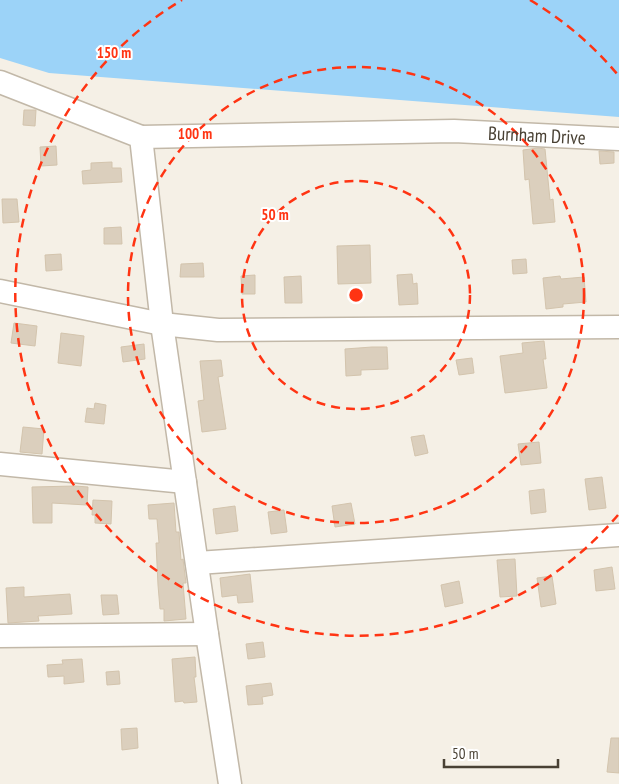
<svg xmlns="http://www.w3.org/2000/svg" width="619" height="784" font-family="'PT Sans Narrow',sans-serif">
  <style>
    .water { fill: #9cd3f8 }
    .building { fill: #dbcfbd; stroke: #d3c4ad }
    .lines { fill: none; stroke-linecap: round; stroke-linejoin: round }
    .minor-casing { stroke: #c2b8a8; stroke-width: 25 }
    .minor { stroke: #fff; stroke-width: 22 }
    .ring { fill: none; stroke: #ff3413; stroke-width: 2.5; stroke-dasharray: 9 6 }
    .labels { text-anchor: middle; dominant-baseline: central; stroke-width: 4; stroke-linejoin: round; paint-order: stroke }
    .street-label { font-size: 19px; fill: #494134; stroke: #fff }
    .centre { fill: #ff3413; stroke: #fff; stroke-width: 2.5 }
    .ring-label { font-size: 15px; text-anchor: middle; font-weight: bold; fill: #ff3413; stroke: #fff; stroke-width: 4; stroke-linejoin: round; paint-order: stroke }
  </style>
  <rect width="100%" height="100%" fill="#f5f0e6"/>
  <path class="water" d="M0,0h619v117l-570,-44 -49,-15z"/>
  <path class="building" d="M24,110h12l-1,16 -12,-1z
    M56,146l1,19 -16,1 -1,-19z
    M538,148l7,1 5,51 3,-1 2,23 -22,2 -4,-45 -4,1 -2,-30z
    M599,151l15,1v11l-14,1z
    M112,162v6h9l1,14 -39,2 -1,-13 9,-1v-7z
    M2,199h15l2,23 -16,1z
    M121,227l1,17h-18v-16z
    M370,245l1,38 -33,1 -1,-38z
    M61,254l1,16 -16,1 -1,-16z
    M526,259l1,14 -14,1 -1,-14z
    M203,263l1,14h-24l1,-13z
    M412,274l1,10 4,-1 1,21 -19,1 -2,-30z
    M255,275v19h-13l-1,-18z
    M301,276l1,27h-17l-1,-26z
    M560,276l1,3 23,-2 2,25 -23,2v3l-17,2 -3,-31z
    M14,323l23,3 -2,20 -24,-3z
    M61,333l23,3 -3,30 -23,-3z
    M544,341l2,18h-3l4,29 -42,5 -5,-37 23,-3 -1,-10z
    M144,344l1,15 -22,3 -2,-15z
    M372,347h15l1,22 -27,1v5l-15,1 -1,-27z
    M472,358l2,15 -15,2 -3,-15z
    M221,360l2,16 -5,1 8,52 -24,3 -4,-31 6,-1 -4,-39z
    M95,403l11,2 -2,19 -19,-2 2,-14 7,1z
    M23,427l21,2 -2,25 -22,-2z
    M424,435l4,18 -13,3 -4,-19z
    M539,442l2,21 -20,2 -3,-21z
    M602,477l4,31 -17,2 -4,-31z
    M75,486l13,1 -1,18 -35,-2v20h-19l-1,-36z
    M544,489l2,23 -15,2 -2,-23z
    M93,500l19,1 -1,23 -16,-1v-8h-3z
    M174,503l2,29h3l2,28 2,-1 3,24h-3l3,36 -22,2v-12h-4l-2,-24 -2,-42h3l-2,-24h-8l-1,-14z
    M351,503l4,21 -20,3 -3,-21z
    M235,506l3,25 -22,3 -3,-25z
    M284,510l3,22 -16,2 -3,-22z
    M515,559l2,37 -17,1 -3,-37z
    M612,567l3,22 -19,2 -2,-21z
    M250,574l3,28 -15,1 -1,-8 -15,2 -2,-19z
    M552,576l4,28 -15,3 -4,-29z
    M459,581l4,22 -18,4 -4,-22z
    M24,587v10l46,-3 2,20 -34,2 1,5 -31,2 -2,-35z
    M101,595h16l2,19 -16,1z
    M263,642l2,15 -17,2 -2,-15z
    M195,657l1,20h-2l3,25 -13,1 -1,-2 -8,1 -3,-43z
    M82,659l2,23 -20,2v-8l-16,1 -1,-12 16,-1 -1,-4z
    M119,671l1,13 -13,1 -1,-13z
    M271,683l2,12 -11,2 1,7 -15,1 -2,-19z
    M137,728l1,20 -16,2 -1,-21z
    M611,738h8v35l-12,-1z"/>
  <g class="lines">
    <g class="minor-casing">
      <g id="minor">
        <path d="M0,82l141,55 21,187 45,310 23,150"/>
        <path id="s1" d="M141,137l313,-6 165,8"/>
        <path d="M0,291l162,33 56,6 401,-3"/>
        <path d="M0,464l185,18"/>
        <path d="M197,563l422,-28"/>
        <path d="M0,636l207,-2"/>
      </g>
    </g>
    <use href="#minor" class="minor"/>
  </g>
  <g class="ring">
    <circle cx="356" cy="295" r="114"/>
    <circle cx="356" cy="295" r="228"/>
    <path d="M618 515A342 342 0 1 1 182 0M530 0A342 342 0 0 1 618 75"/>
  </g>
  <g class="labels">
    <g class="street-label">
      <text stroke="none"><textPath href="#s1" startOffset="396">Burnham Drive</textPath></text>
    </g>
  </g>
  <circle cx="356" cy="295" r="8" class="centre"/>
  <g class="ring-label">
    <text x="114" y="58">150 m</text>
    <text x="195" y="139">100 m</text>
    <text x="275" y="220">50 m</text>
  </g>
  <path d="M444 759v8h114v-8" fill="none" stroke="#494134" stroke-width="2.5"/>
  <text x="452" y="759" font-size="15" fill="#494134" stroke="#ffffff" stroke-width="4" paint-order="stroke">50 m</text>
</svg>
